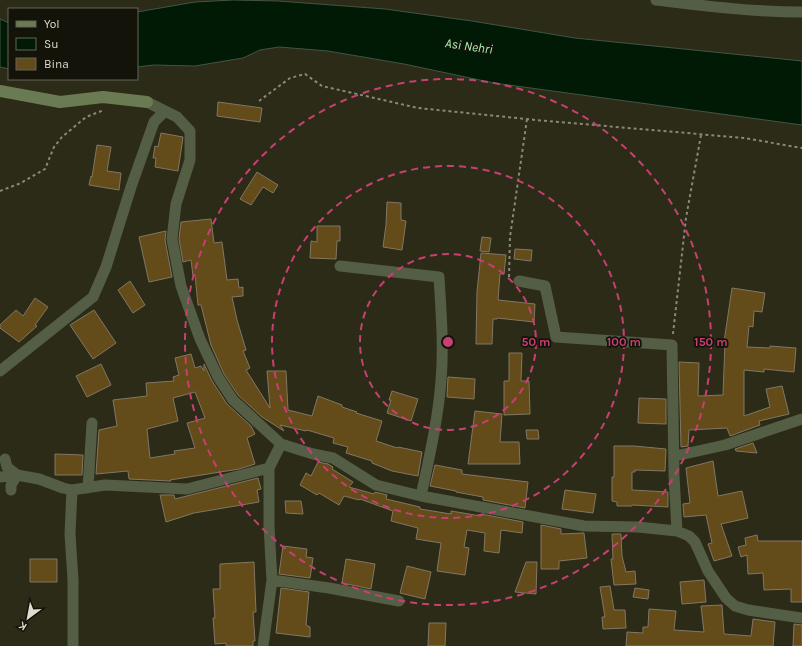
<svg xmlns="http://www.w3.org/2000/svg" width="802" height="646" font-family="Karla,sans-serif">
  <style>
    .water { fill: #001a06; stroke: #435443 }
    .building { fill: #634b1a; stroke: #827763; fill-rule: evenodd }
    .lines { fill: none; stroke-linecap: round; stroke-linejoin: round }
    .path { stroke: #8a8979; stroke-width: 2; stroke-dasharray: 3 3; stroke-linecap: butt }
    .street { stroke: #535e45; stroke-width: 11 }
    .secondary { stroke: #6a7b53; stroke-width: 12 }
    .ring { fill: none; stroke: #c83f73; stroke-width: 2; stroke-dasharray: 7 5 }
    .labels { text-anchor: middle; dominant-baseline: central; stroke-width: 3.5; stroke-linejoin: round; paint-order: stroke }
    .water-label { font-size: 13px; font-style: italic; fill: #a2f3b1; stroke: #14130a }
    .centre { fill: #c83f73; stroke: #14130a; stroke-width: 2 }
    .ring-label { font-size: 12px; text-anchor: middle; font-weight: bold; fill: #c83f73; stroke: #14130a; stroke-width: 3.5; stroke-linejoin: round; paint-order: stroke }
  </style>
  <rect width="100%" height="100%" fill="#2c2b17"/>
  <path class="water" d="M233,0l45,1 107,8 87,12 103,17 227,23v64l-308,-42 -90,-19 -76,-13 -49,-4 -19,3 -17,8 -48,8 -41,-1 -17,2v-55l58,-10z
    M0,19l9,4v46l-9,-2z"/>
  <path class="building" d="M218,102l44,6 -2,14 -43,-6z
    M161,133l22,4 -5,34 -23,-4 1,-9h-3l2,-12 3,1z
    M97,145l14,2 -4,24 14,2 -2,17 -30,-5 2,-9 1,1z
    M257,172l21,13 -5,8 -10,-6 -12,18 -11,-6z
    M387,202l14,1v17l5,1 -4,29 -19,-3 3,-22z
    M211,219l3,24 8,-1 5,38 11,-1 1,9 4,-1v9l-11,1 5,23 9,30 -3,1 7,17 -4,2 24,38 -3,-37h19l2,39 24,6 6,-20 24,9v2l15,5 -1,1 26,8 -6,20 21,7 1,-1 24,5 -4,24 -26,-5 -20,-8v-2l-26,-8 2,-6 -15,-4 1,-5 -27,-8 -1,1 -26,-6 4,6 -22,-14 -24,-22 -14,-21 -13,-29 -10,-40h-3l-3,-30 -2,1 -2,-16 -8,2 -4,-23 2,-17z
    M317,226h23v15h-3l-1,18 -26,-1 1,-17 6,1z
    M166,231l-1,9 7,37 -23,5 -10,-45z
    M482,237l9,1 -2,14 -9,-1z
    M515,249l17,1 -1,11 -17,-2z
    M481,253l25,2 -2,19h-4l-2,26 37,4 -1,18 -37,-4v1h-4l-1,25h-16l1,-52z
    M130,281l15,24 -12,8 -15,-23z
    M732,288l33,5 -3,19 -8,-1 -1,16 -4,-1 -2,21 23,1v-2l26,2 -2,24 -30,-3v3l-20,-2v46l26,-9 -4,-18 16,-3 7,28 -30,7 1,4 -30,11 -3,-8 -38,2 -1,16 -7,1 -2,-85 20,1 -1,33 25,-1 2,-53h-1z
    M35,298l13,9 -13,18 2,1 -18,16 -19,-14v-3l16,-15 7,6z
    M94,310l22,33 -23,16 -23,-34z
    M509,353h13l-1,28h8l1,33 -26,1v-34h5z
    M191,354l4,14 6,-2 3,5v-7l8,17 15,23 24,22 4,8 -8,4 8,26 -16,5 -69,11 1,1 -42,-2 -1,-8 -32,3 3,-44 18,-4 -4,-26 34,-4 -1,-13 28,-2 -1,-4 6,-2 -4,-17zM195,392l10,26 -18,5 8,25 -21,3 1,3 -25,4 -3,-29 31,-8 -5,-23z
    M101,364l10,21 -24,12 -11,-21z
    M448,377l27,2 -1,20 -27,-2z
    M392,391l26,8 -7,22 -24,-8 4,-13h-2z
    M639,398l27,1v25l-28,-1z
    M475,411l27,3 -2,28h19l1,22h-52z
    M526,430h12l1,9h-12z
    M753,443l4,10 -21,-2 -1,-2z
    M614,446h20l32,3 -1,22 -30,-1v2h-3v18l36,2v15l-36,-2v1h-15v-4l-5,-1v-24h2z
    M55,454l28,1 -1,20h-27z
    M713,461l5,35 24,-5 6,27 -27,6 11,32 -18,5 -6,-17 4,-1 -6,-28 -22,2 -1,-13 7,-1 -4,-35z
    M318,462l10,2 5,3 -1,2 21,13 -4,5 25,7 1,-2 12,3 -1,4 34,8v2l31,5v-3l30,5v-2l42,8 -1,11 -21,-3 -2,23 -15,-2 1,-18 -18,-3 -3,17 5,1 -4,27 -28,-4 4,-28 -25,-4 2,-11 -27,-7 2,-10 -33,-12 -1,1 -15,-4 -5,9 -20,-12 -2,2 -17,-10 6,-12 5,3z
    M435,465l27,5v4l66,8 -3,26 -42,-8v-3l-27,-5v-1l-26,-5z
    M258,478l3,11 -4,1 2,12 -65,11 -28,9 -6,-27h14l1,4z
    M565,490l31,4 -3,19 -31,-4z
    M285,501h16l2,13 -17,-1z
    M541,525l20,4v5l23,-1 3,25 -28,3v8h-18z
    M612,534h9l1,22 4,16 9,-1 1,13 -22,1 -3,-26h2z
    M757,535l1,6h44v61h-11v-13l-27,1 -1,-17 -15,1 -1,-19 -6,2 -3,-10 8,-2 -1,-7z
    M283,546l24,3 -1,8 7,1 -3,20 -31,-4z
    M30,559h27v23h-27z
    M346,559l29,5 -4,25 -29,-6z
    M254,562l2,50h-3l2,29h-2v5h-27v-3l-11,1 -2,-26h2l-2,-29h7v-25z
    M526,562h11l-1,32 -21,-2z
    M407,566l24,6 -6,27 -25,-6z
    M704,580l2,22 -24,2 -2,-22z
    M610,586l4,24h11l1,18 -23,1 -1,-12h3l-5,-30z
    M281,588l28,4 -3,33 4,2v10l-34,-4z
    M635,588l14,2 -1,9 -15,-2z
    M722,605l2,29 27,2 2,-17 22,3 -2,24h-147l1,-14 16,1v-6h5l1,-18 27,2 -2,19 30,2 -3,-26z
    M429,623h17l-1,23h-17z
    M794,624l8,1v21h-9z"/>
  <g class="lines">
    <path class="path" d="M259,101l31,-23 15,-4 17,12 96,22 118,12 208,18 58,10
      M0,191l21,-8 24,-14 9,-22 8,-10 24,-20 18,-7
      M509,277l1,-40 17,-118
      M673,334l13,-116 15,-83"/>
    <path class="street" d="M656,0c49,6 97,12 146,12
      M147,102l30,15 13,14v29l-14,44 -4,35 9,47 19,53 18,38 15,23 48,44 32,10 20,4 43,27 45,11 163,30 54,1 39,4 12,5 6,6 13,29 18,27 9,8 13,4 54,8
      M340,266l99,11c2,34 5,70 2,104 -3,39 -12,77 -20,115
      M519,281l26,5 11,51 116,8 2,130 3,56
      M0,371l93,-74 13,-30 25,-80 23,-65 11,-11
      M675,456l50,-11 77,-26
      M5,459l2,8 10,8 -6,10v5
      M0,477l17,-2 22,4 24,9 9,2 33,-5 82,4 82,-21
      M88,488l4,-65
      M72,490l-2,44 3,46v66
      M272,580l57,8 70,13
      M263,646l9,-66 -3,-54v-58l12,-24"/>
    <path class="secondary" d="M0,91l60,11 43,-5 44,5"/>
  </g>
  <g class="ring">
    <circle cx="448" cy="342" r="88"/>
    <circle cx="448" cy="342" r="176"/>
    <circle cx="448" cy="342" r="263"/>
  </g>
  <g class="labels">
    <g class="water-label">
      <text transform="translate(469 46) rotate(8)">Asi Nehri</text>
    </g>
  </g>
  <circle cx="448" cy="342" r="6" class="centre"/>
  <g class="ring-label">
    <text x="536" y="346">50 m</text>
    <text x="624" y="346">100 m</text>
    <text x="711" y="346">150 m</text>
  </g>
  <rect x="8" y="8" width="130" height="72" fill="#14130a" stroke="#65645a"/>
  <rect x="16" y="21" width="20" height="6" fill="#6a7b53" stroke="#65645a"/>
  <text x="44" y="28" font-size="12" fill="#deddd1">Yol</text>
  <rect x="16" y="38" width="20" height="12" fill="#001a06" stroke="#65645a"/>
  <text x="44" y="48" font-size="12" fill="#deddd1">Su</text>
  <rect x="16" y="58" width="20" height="12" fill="#634b1a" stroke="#65645a"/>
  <text x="44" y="68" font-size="12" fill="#deddd1">Bina</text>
  <g transform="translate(28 618) rotate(212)" stroke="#14130a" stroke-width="3" paint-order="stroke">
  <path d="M0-3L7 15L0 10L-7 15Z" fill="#deddd1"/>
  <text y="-6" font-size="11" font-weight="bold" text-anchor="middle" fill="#deddd1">K</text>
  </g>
</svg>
